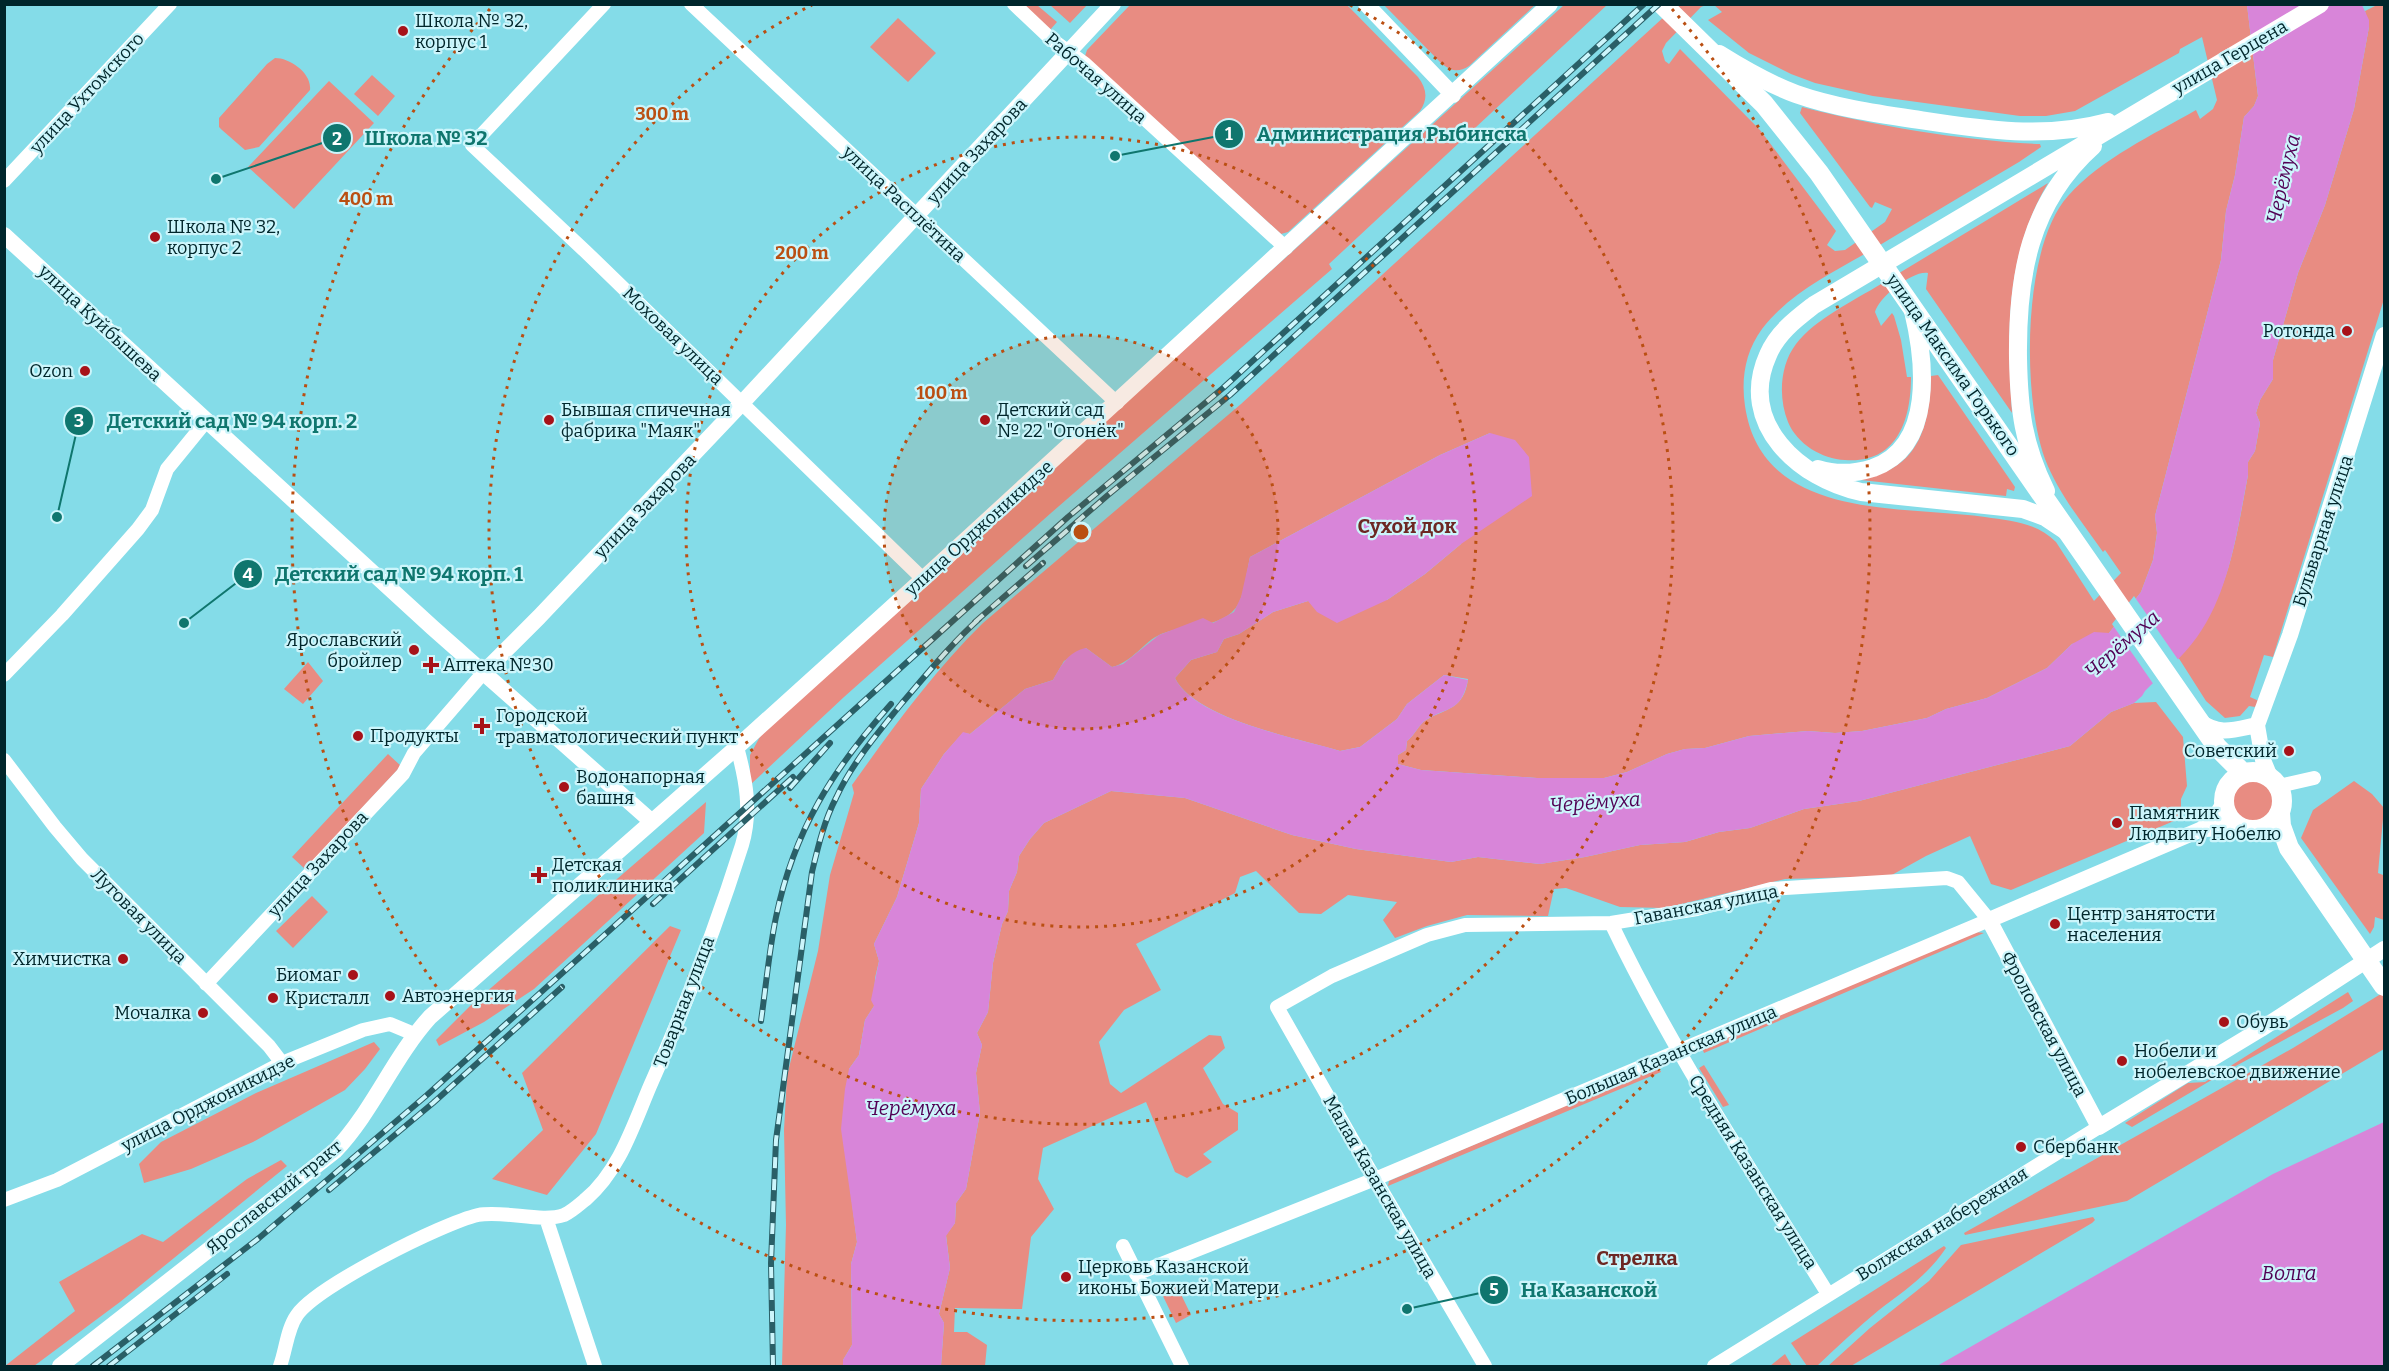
<svg xmlns="http://www.w3.org/2000/svg" width="2389" height="1371" font-family="Bitter,serif">
  <style>
    .green { fill: #e88c82 }
    .water { fill: #d885d9 }
    .pier { fill: #84dce8 }
    .lines { fill: none; stroke-linecap: round; stroke-linejoin: round }
    .minor { stroke: #fff; stroke-width: 14 }
    .tertiary { stroke: #fff; stroke-width: 16 }
    .secondary { stroke: #fff; stroke-width: 18 }
    .primary { stroke: #fff; stroke-width: 20 }
    .rail-casing { stroke: #2a5f67; stroke-width: 6 }
    .rail { stroke: #ccf5fb; stroke-width: 4; stroke-dasharray: 11; stroke-linecap: butt }
    .ring { fill: none; stroke: #ba4f12; stroke-width: 3; stroke-dasharray: 3 6 }
    .poi-dot { fill: #a71219; stroke: #ccf5fb; stroke-width: 2 }
    .labels { text-anchor: middle; dominant-baseline: central; stroke-width: 4.5; stroke-linejoin: round; paint-order: stroke }
    .poi-label { font-size: 18px; fill: #00262b; stroke: #ccf5fb; text-anchor: start }
    .street-label { font-size: 18px; fill: #00262b; stroke: #ccf5fb }
    .water-label { font-size: 20px; font-style: italic; fill: #510054; stroke: #ccf5fb }
    .neighbourhood-label { font-size: 20px; font-weight: bold; fill: #6d2723; stroke: #ccf5fb }
    .centre { fill: #ba4f12; stroke: #ccf5fb; stroke-width: 3 }
    .ring-label { font-size: 18px; text-anchor: middle; font-weight: bold; fill: #ba4f12; stroke: #ccf5fb; stroke-width: 4.5; stroke-linejoin: round; paint-order: stroke }
    .leader { fill: none; stroke: #0f766e; stroke-width: 2 }
    .callout-dot { fill: #0f766e; stroke: #ccf5fb; stroke-width: 2 }
    .mark-label { font-size: 18px; text-anchor: middle; font-weight: bold; fill: #fff }
    .callout-label { font-size: 20px; text-anchor: middle; font-weight: bold; fill: #0f766e; stroke: #ccf5fb; stroke-width: 4.5; stroke-linejoin: round; paint-order: stroke }
  </style>
  <rect width="100%" height="100%" fill="#84dce8"/>
  <path class="green" d="M1678,4l28,1 -5,2 -35,36 -4,8 3,10 4,3 11,-15 80,81 76,101 -9,14 8,6 10,-1 40,-28 7,-13 -17,-7 -3,6 -2,-1 -70,-94 2,-6c73,19 163,34 238,37l1,3 -22,15c-48,28 -96,57 -144,86 -39,23 -85,44 -113,81 -17,23 -21,50 -17,77 17,115 155,99 240,111 26,4 51,5 71,25l38,59 27,-28 -16,-23 -2,2c-21,-30 -45,-59 -58,-93 -23,-62 -23,-212 23,-263 34,-38 85,-61 128,-86l4,9 13,-10 4,-9 -15,-63 -22,12 -1,4 -104,58 -29,5h-26l-147,-20 -58,-13 -24,-9 -42,-21 -41,-33 14,-8 -9,-8 534,1 11,91 -4,10 -10,11 -9,58 -9,36 -5,49 -66,256 2,17 -4,27 -12,32 -32,41 -37,11 -25,24 -60,30 -41,11 -19,9 -65,13 -27,2 -27,-2 -59,5 -44,12 -20,1 -18,5 -40,18 -23,6h-67l-116,-8 -23,-6v-9l8,-5 1,-9c8,-6 12,-17 19,-21 20,-12 38,-10 42,-41l-24,-4 -37,29 -10,15 -37,28 -20,4c-43,-13 -145,-32 -165,-73l16,-18 26,-8 7,-13 15,-5 34,-22 35,-11 79,-1 38,-26 36,-30 29,-111 -50,22 -190,102c-3,13 -4,28 -9,41 -11,32 -53,25 -80,36 -18,8 -28,28 -49,33l-26,-19 -22,13 -11,19 -28,9 -55,45 -7,-1 -19,21 -23,35 -2,34 -22,74 -23,47 5,17 -4,17 -1,28 -9,14 -6,35 -10,14 1,118 7,55 -6,22 1,81 -9,15v6h-61l4,-141 -2,-95 3,-54 31,-125 12,-76 24,-82 -2,-8c40,-56 81,-113 131,-162l258,-219z
    M1022,5h15l20,17 -7,8z
    M1050,5h37l-17,18z
    M1130,5h217l71,72c9,12 10,22 2,34l-132,121 -7,2 -196,-178 2,-6z
    M1384,5h151l-66,61c-11,7 -17,5 -27,-2z
    M1564,5h43l-278,259 3,5 -281,244 -207,184 -94,88v-30l12,-22z
    M2377,5h7v294l-111,358 -9,-2 -14,42 9,4 -4,6 -6,-1 -9,10 -15,2 -19,-17 -28,-44c50,-51 57,-114 70,-182v-13l7,-11 5,-28 -4,-10 4,-13 13,-21v-19l25,-87 27,-68 29,-96 15,-82 -4,-16z
    M898,18l38,35 -28,29 -38,-35z
    M275,58c15,0 37,15 35,32l-51,57 -14,3 -23,-20 -3,-3v-9l48,-54z
    M372,75l23,21 -17,20 -24,-22z
    M329,81l45,42 -80,86 -46,-42z
    M2048,183c-43,72 -41,148 -36,230l-86,-124 2,-16c-15,-3 -49,24 -53,39l6,14 11,-13 2,3 7,24 6,37h4c0,43 -14,87 -66,83 -23,-1 -48,-16 -57,-38 -10,-25 -8,-57 8,-78 19,-25 59,-44 85,-60 56,-34 112,-67 167,-101z
    M1938,375l77,112 -1,4 -7,-2 -1,7 -145,-16c8,-5 21,-6 30,-11 34,-18 39,-59 40,-93z
    M308,662l15,19 -20,23 -19,-15z
    M2156,702l27,35 4,49 -6,13v19l-170,72 -20,-6 -21,-48 -44,20 -36,20 -105,3 -120,29 -45,-1 -54,-19 -12,1 -6,27 -81,-1 -40,11 -32,12 -12,-18 14,-18 -49,-7 -27,19 -22,-1 -43,-42 -16,6 -5,16 -99,51 25,46 -37,20 -25,32 11,42 11,9 88,-58 12,1 4,12 -22,20 20,36 15,9v17l-35,24 9,8 -25,16 -12,-6 -29,-70 -103,46 -5,31 16,30 -23,28 -9,72 -67,-1 -1,24h13l20,13 -2,21h-44l3,-43 -5,-9 11,-46 -4,-33 9,-12 1,-20 10,-14 14,-76 -4,-40 6,-28 -5,-12 11,-21 5,-49 9,-39 6,-13 1,-20 8,-19 2,-16 11,-17 14,-16 67,-32 74,7 107,37 64,14 95,13 27,-5 62,7 45,-7 55,-12 45,-3 34,-10 31,-4 54,-19 55,-8 211,-55 41,-34 23,-9z
    M388,754l13,12 -96,103 -13,-12z
    M2231 801a22 22 0 1 1 44 0a22 22 0 1 1-44 0Z
    M2354,781l18,13 12,14 -6,65 5,2 1,-9v54l-9,-3 -1,10 -4,7 -69,-96 12,-28z
    M706,802l-2,31 -170,156 -50,33 -45,24 -3,-6 34,-34z
    M312,896l16,16 -35,36 -17,-17z
    M670,926l11,4 -85,204 -49,61 -55,-16 51,-49 -21,-57z
    M1976,932l8,1 -280,120 -2,-5z
    M2348,992l5,9 -10,7 -111,60 -100,59 -7,-4 63,-40 17,-1z
    M2384,992v57l-257,152 -162,34 -1,-2 329,-185z
    M374,1042l6,7 -15,20 -20,21 -92,52 -62,27 -47,14 -5,-19 22,-22 95,-49z
    M1704,1065l25,40 -6,2 -24,-39z
    M1658,1066l3,6 -273,114 1,-5z
    M281,1160l6,6 -167,136 -86,64h-29l70,-55 -16,-29 83,-48 21,8 84,-63z
    M2093,1217l2,3 -3,3 -241,143h-23l42,-38 59,-47 32,-36z
    M1944,1246l2,2c-18,27 -42,43 -67,62 -22,18 -42,37 -62,56h-10l-16,-23z
    M1176,1284l15,31 -15,8 -15,-31z
    M1785,1354l7,12h-22z"/>
  <path class="water" d="M2247,5h115l7,15v7l-15,82 -29,96 -27,68 -25,87v19l-13,21 -4,13 4,10 -5,28 -7,11v13c-11,55 -18,116 -51,162 -14,20 -35,37 -52,54l-3,5 -8,7 -23,9 -41,34 -211,55 -55,8 -54,19 -31,4 -34,10 -45,3 -55,12 -45,7 -62,-7 -27,5 -95,-13 -64,-14 -107,-37 -74,-7 -67,32 -14,16 -11,17 -2,16 -8,19 -1,20 -6,13 -9,39 -5,49 -11,21 5,12 -6,28 4,40 -14,76 -10,14 -1,20 -9,13 4,32 -11,46 5,9 -3,43h-98v-6l9,-15 -1,-81 6,-22 -16,-113 4,-40 4,-20 10,-14 6,-35 9,-14 -3,-6 8,-39 -5,-17 23,-47 22,-74 2,-34 23,-35 19,-22 7,2 55,-45 28,-9c9,-16 15,-28 33,-32l26,19 11,-3 36,-29 44,-17 10,5 21,-11 7,-15 9,-40 190,-102 50,-22 25,7 14,17 3,39 -71,48 -36,30 -38,26 -50,23 -20,-11 -9,-11 -35,11 -34,22 -15,5 -7,13 -26,8 -16,18c19,41 122,60 165,73l20,-4 37,-28 10,-15 37,-29 24,5c-7,32 -19,26 -42,40 -7,4 -11,15 -19,21l-1,9 -8,5v9l23,6 116,8h67l23,-6 40,-18 18,-5 20,-1 44,-12 59,-5 27,2 27,-2 65,-13 19,-9 41,-11 60,-30 25,-24 22,-12 15,1 32,-41 12,-32 4,-27 -2,-17 66,-256 5,-49 9,-36 9,-58 10,-11 4,-10z
    M2384,1122v244h-447l336,-192z"/>
  <path class="pier" d="M2134,596l45,65 -25,24 -42,-61z"/>
  <g class="lines">
    <path class="minor" d="M604,4l-132,141 113,106 338,328
      M691,4l426,399
      M1014,4l37,35 34,25 201,184
      M4,181l166,-177
      M4,675l58,-60 76,-86 14,-19 15,-41 40,-49
      M4,760l51,67 27,32 187,187 13,17
      M2279,786l35,-8
      M1611,923c62,130 142,249 217,371
      M206,984l197,-210 11,-21 70,-81
      M4,1200l53,-20 225,-117 81,-33 27,-6 24,10
      M546,1218l49,148
      M1123,1246l59,120
      M1136,1274l239,-95 614,-259 -31,-38 -11,-4 -176,11 -74,20 -86,14 -146,2 -38,10 -95,41 -55,31 91,160 7,12 110,187
      M280,1366c6,-16 7,-37 17,-51 20,-29 146,-92 181,-100 26,-5 64,8 86,0 7,-3 16,-11 22,-16 33,-28 47,-73 64,-113 35,-78 66,-159 92,-241 10,-34 4,-65 -5,-98
      M1714,1366l385,-239"/>
    <path class="tertiary" d="M1366,4l87,91
      M4,235l429,393 218,193
      M484,672l55,-55 203,-214 371,-399
      M2199,721c21,15 34,9 58,4
      M2257,725l33,-90 94,-300
      M2257,725l6,35 7,17
      M2224,803l-10,16 -12,10 -213,91 110,207 162,-98 123,-80
      M2202,829l40,-1
      M60,1366l275,-215c38,-40 58,-93 95,-134l307,-270 186,-168 627,-575"/>
    <path class="secondary" d="M1719,54c24,15 50,30 77,40 37,13 77,19 117,25 66,10 129,21 195,3
      M1818,469c19,6 36,5 55,-1 62,-22 52,-107 40,-157
      M2046,491c-23,-47 -27,-81 -28,-133 -1,-82 11,-155 75,-212
      M2066,531l-21,-14 -22,-8 -162,-17c-61,-13 -124,-68 -93,-137 9,-22 28,-36 46,-50l506,-301"/>
    <path class="primary" d="M1662,4l102,100 55,69 398,574 26,26
      M2224 801a29 29 0 1 1 58 0a29 29 0 1 1-58 0Z
      M2280,813l1,13 8,22 95,138"/>
    <g class="rail-casing">
      <path id="rail" d="M1026,566l82,-71 122,-100 429,-391
        M975,622l68,-59
        M790,788l40,-45
        M653,904l140,-127
        M761,1021c5,-35 8,-70 15,-104 18,-87 57,-148 115,-213
        M329,1190l104,-87 129,-116
        M93,1366l166,-128 168,-143 641,-578 155,-129 421,-384
        M109,1366l118,-92
        M773,1366l-2,-103 5,-123 36,-268c6,-25 12,-51 24,-74 16,-35 42,-65 66,-95 25,-29 49,-59 78,-85"/>
    </g>
    <use href="#rail" class="rail"/>
  </g>
  <circle cx="1081" cy="532" r="197" fill="#ba4f12" fill-opacity=".12"/>
  <g class="ring">
    <circle cx="1081" cy="532" r="197"/>
    <circle cx="1081" cy="532" r="395"/>
    <path d="M1350 5A592 592 0 1 1 812 5"/>
    <path d="M1672 9A789 789 0 1 1 490 9"/>
  </g>
  <g class="poi-dot">
    <circle cx="403" cy="31" r="6"/>
    <circle cx="155" cy="237" r="6"/>
    <circle cx="2347" cy="331" r="6"/>
    <circle cx="85" cy="371" r="6"/>
    <circle cx="549" cy="420" r="6"/>
    <circle cx="985" cy="420" r="6"/>
    <circle cx="414" cy="650" r="6"/>
    <path d="M428 656h6v6h6v6h-6v6h-6v-6h-6v-6h6z"/>
    <path d="M479 717h6v6h6v6h-6v6h-6v-6h-6v-6h6z"/>
    <circle cx="358" cy="736" r="6"/>
    <circle cx="2289" cy="751" r="6"/>
    <circle cx="564" cy="787" r="6"/>
    <circle cx="2117" cy="823" r="6"/>
    <path d="M536 866h6v6h6v6h-6v6h-6v-6h-6v-6h6z"/>
    <circle cx="2055" cy="924" r="6"/>
    <circle cx="123" cy="959" r="6"/>
    <circle cx="353" cy="975" r="6"/>
    <circle cx="390" cy="996" r="6"/>
    <circle cx="273" cy="998" r="6"/>
    <circle cx="203" cy="1013" r="6"/>
    <circle cx="2224" cy="1022" r="6"/>
    <circle cx="2122" cy="1061" r="6"/>
    <circle cx="2021" cy="1147" r="6"/>
    <circle cx="1066" cy="1277" r="6"/>
  </g>
  <g class="labels">
    <g class="poi-label">
      <text x="415" y="21">Школа № 32,<tspan x="415" dy="21">корпус 1</tspan></text>
      <text x="167" y="227">Школа № 32,<tspan x="167" dy="21">корпус 2</tspan></text>
      <text x="2335" y="331" text-anchor="end">Ротонда</text>
      <text x="73" y="371" text-anchor="end">Ozon</text>
      <text x="561" y="410">Бывшая спичечная<tspan x="561" dy="21">фабрика "Маяк"</tspan></text>
      <text x="997" y="410">Детский сад<tspan x="997" dy="21">№ 22 "Огонёк"</tspan></text>
      <text x="402" y="640" text-anchor="end">Ярославский<tspan x="402" dy="21">бройлер</tspan></text>
      <text x="443" y="665">Аптека №30</text>
      <text x="496" y="716">Городской<tspan x="496" dy="21">травматологический пункт</tspan></text>
      <text x="370" y="736">Продукты</text>
      <text x="2277" y="751" text-anchor="end">Советский</text>
      <text x="576" y="777">Водонапорная<tspan x="576" dy="21">башня</tspan></text>
      <text x="2129" y="813">Памятник<tspan x="2129" dy="21">Людвигу Нобелю</tspan></text>
      <text x="552" y="865">Детская<tspan x="552" dy="21">поликлиника</tspan></text>
      <text x="2067" y="914">Центр занятости<tspan x="2067" dy="21">населения</tspan></text>
      <text x="111" y="959" text-anchor="end">Химчистка</text>
      <text x="341" y="975" text-anchor="end">Биомаг</text>
      <text x="402" y="996">Автоэнергия</text>
      <text x="285" y="998">Кристалл</text>
      <text x="191" y="1013" text-anchor="end">Мочалка</text>
      <text x="2236" y="1022">Обувь</text>
      <text x="2134" y="1051">Нобели и<tspan x="2134" dy="21">нобелевское движение</tspan></text>
      <text x="2033" y="1147">Сбербанк</text>
      <text x="1078" y="1267">Церковь Казанской<tspan x="1078" dy="21">иконы Божией Матери</tspan></text>
    </g>
    <g class="street-label">
      <text transform="translate(2230 57) rotate(-30)">улица Герцена</text>
      <text transform="translate(1096 78) rotate(41)">Рабочая улица</text>
      <text transform="translate(87 93) rotate(-47)">улица Ухтомского</text>
      <text transform="translate(977 151) rotate(-47)">улица Захарова</text>
      <text transform="translate(904 204) rotate(43)">улица Расплётина</text>
      <text transform="translate(100 323) rotate(43)">улица Куйбышева</text>
      <text transform="translate(673 336) rotate(44)">Моховая улица</text>
      <text transform="translate(1953 365) rotate(55)">улица Максима Горького</text>
      <text transform="translate(645 506) rotate(-46)">улица Захарова</text>
      <text transform="translate(979 528) rotate(-42)">улица Орджоникидзе</text>
      <text transform="translate(2323 531) rotate(-72)">Бульварная улица</text>
      <text transform="translate(318 864) rotate(-47)">улица Захарова</text>
      <text transform="translate(1706 905) rotate(-11)">Гаванская улица</text>
      <text transform="translate(139 916) rotate(45)">Луговая улица</text>
      <text transform="translate(684 1002) rotate(-69)">Товарная улица</text>
      <text transform="translate(2044 1024) rotate(62)">Фроловская улица</text>
      <text transform="translate(1671 1055) rotate(-23)">Большая Казанская улица</text>
      <text transform="translate(208 1103) rotate(-27)">улица Орджоникидзе</text>
      <text transform="translate(1753 1172) rotate(58)">Средняя Казанская улица</text>
      <text transform="translate(1380 1187) rotate(60)">Малая Казанская улица</text>
      <text transform="translate(274 1197) rotate(-39)">Ярославский тракт</text>
      <text transform="translate(1942 1224) rotate(-32)">Волжская набережная</text>
    </g>
    <g class="water-label">
      <text transform="translate(2283 179) rotate(-77)">Черёмуха</text>
      <text transform="translate(2122 644) rotate(-41)">Черёмуха</text>
      <text transform="translate(1595 802) rotate(-4)">Черёмуха</text>
      <text x="911" y="1108">Черёмуха</text>
      <text x="2289" y="1273">Волга</text>
    </g>
    <g class="neighbourhood-label">
      <text x="1407" y="526">Сухой док</text>
      <text x="1637" y="1258">Стрелка</text>
    </g>
  </g>
  <circle cx="1081" cy="532" r="9" class="centre"/>
  <g class="ring-label">
    <text x="662" y="120">300 m</text>
    <text x="366" y="205">400 m</text>
    <text x="802" y="259">200 m</text>
    <text x="942" y="399">100 m</text>
  </g>
  <path class="leader" d="M1115 156L1229 134M216 179L337 138M57 517L79 421M184 623L248 574M1407 1309L1494 1290"/>
  <g class="callout-dot">
    <circle cx="1115" cy="156" r="6"/>
    <circle cx="216" cy="179" r="6"/>
    <circle cx="57" cy="517" r="6"/>
    <circle cx="184" cy="623" r="6"/>
    <circle cx="1407" cy="1309" r="6"/>
    <circle cx="1229" cy="134" r="15"/>
    <circle cx="337" cy="138" r="15"/>
    <circle cx="79" cy="421" r="15"/>
    <circle cx="248" cy="574" r="15"/>
    <circle cx="1494" cy="1290" r="15"/>
  </g>
  <g class="mark-label">
    <text x="1229" y="140">1</text>
    <text x="337" y="145">2</text>
    <text x="79" y="427">3</text>
    <text x="248" y="581">4</text>
    <text x="1494" y="1296">5</text>
  </g>
  <g class="callout-label">
    <text x="1392" y="141">Администрация Рыбинска</text>
    <text x="426" y="145">Школа № 32</text>
    <text x="232" y="428">Детский сад № 94 корп. 2</text>
    <text x="399" y="581">Детский сад № 94 корп. 1</text>
    <text x="1589" y="1297">На Казанской</text>
  </g>
  <rect width="2389" height="1371" fill="none" stroke="#00262b" stroke-width="12"/>
</svg>
